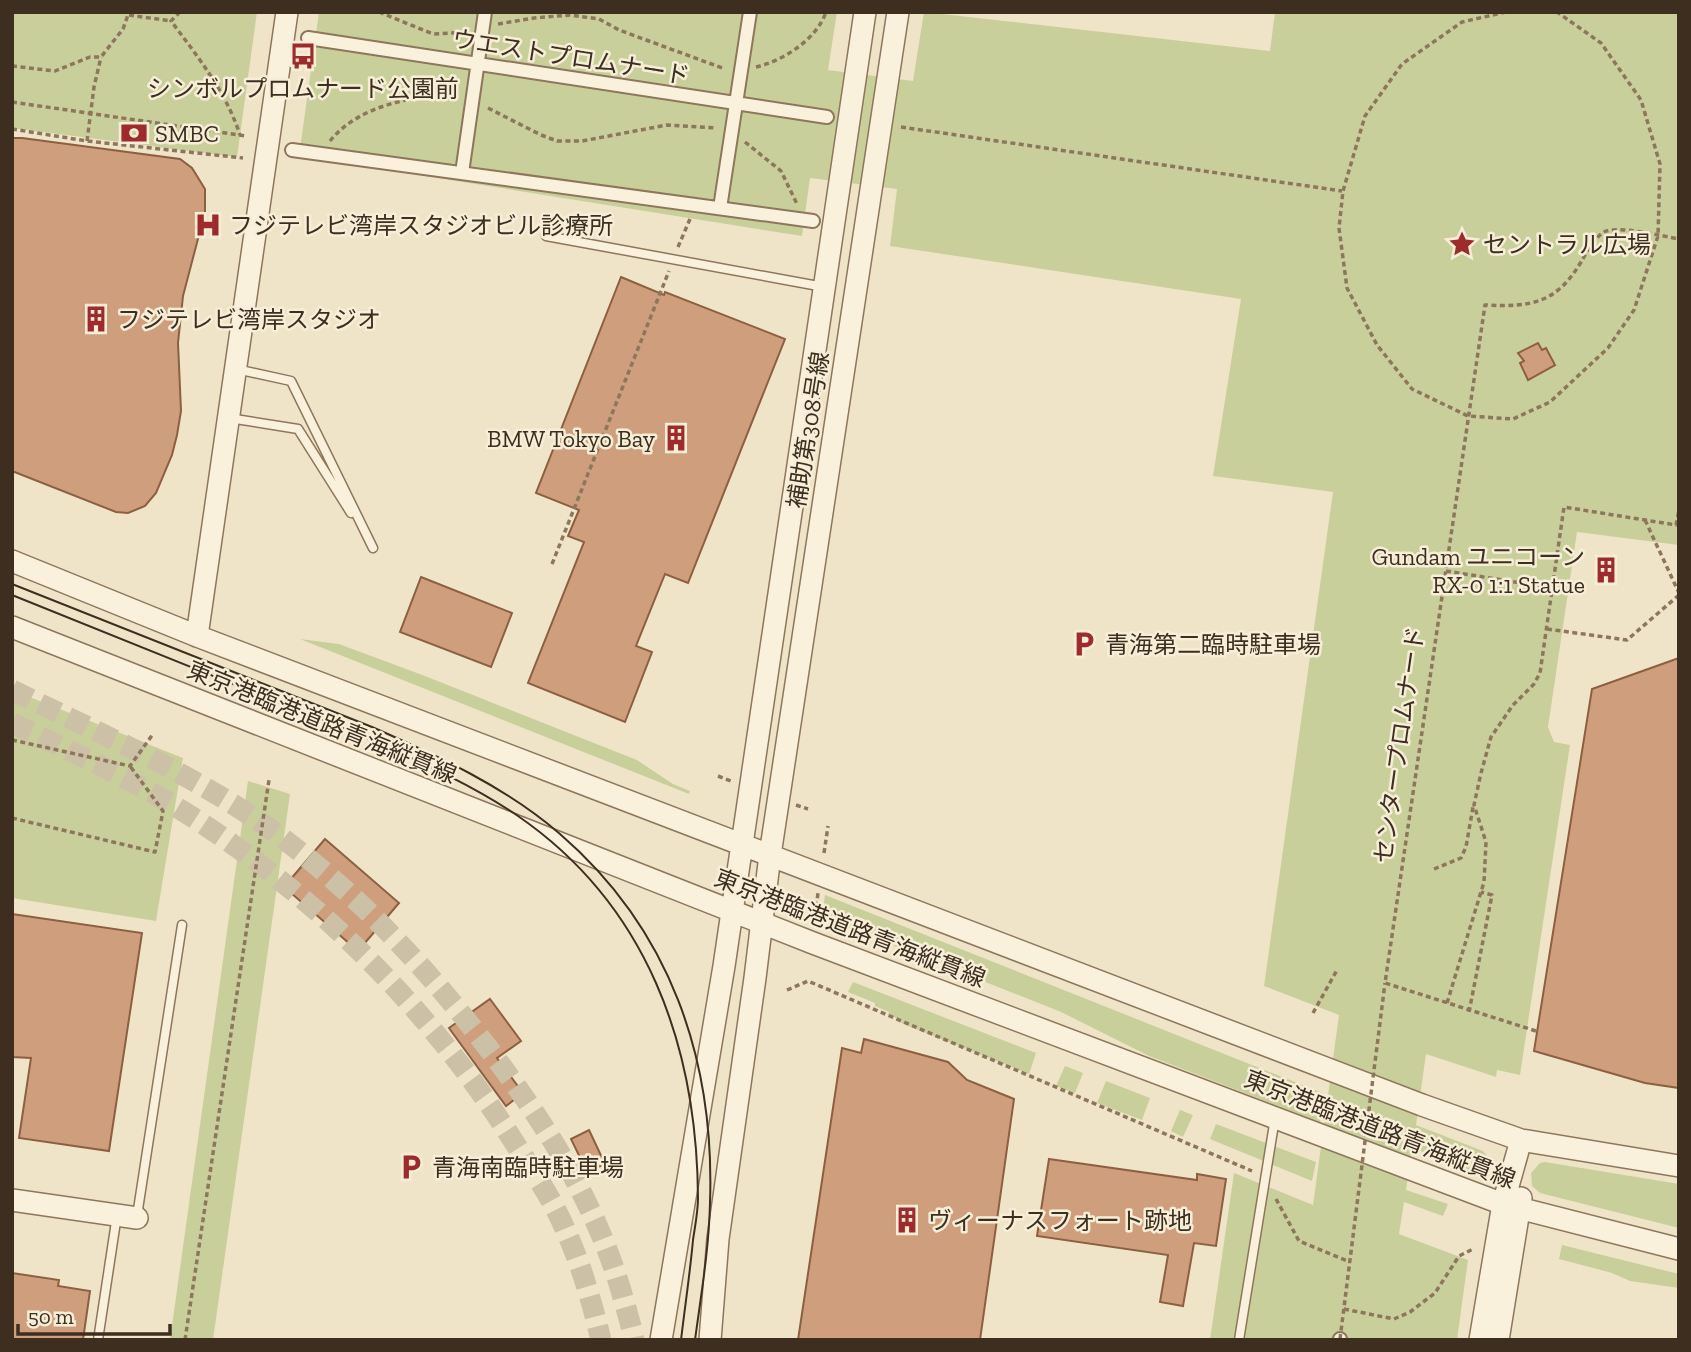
<svg xmlns="http://www.w3.org/2000/svg" width="1691" height="1352" font-family="'Zilla Slab','Noto Sans JP',serif">
  <style>
    .green { fill: #c9cf9b }
    .building { fill: #cf9f7d; stroke: #8d5f41; stroke-width: 2 }
    .lines { fill: none; stroke-linecap: round; stroke-linejoin: round }
    .tertiary-tunnel { stroke: #ccc0a6; stroke-width: 21; stroke-dasharray: 21 10; stroke-linecap: butt }
    .service-casing { stroke: #8d765c; stroke-width: 11 }
    .pedestrian-casing { stroke: #8d765c; stroke-width: 16 }
    .tertiary-casing { stroke: #8d765c; stroke-width: 24 }
    .path { stroke: #8d765c; stroke-width: 3.5; stroke-dasharray: 5 3.5; stroke-linecap: butt }
    .service { stroke: #faf1dc; stroke-width: 8 }
    .pedestrian { stroke: #faf1dc; stroke-width: 12 }
    .tertiary { stroke: #faf1dc; stroke-width: 21 }
    .tram { stroke: #3d2e20; stroke-width: 2 }
    .path-bridge { stroke: #8d765c; stroke-width: 3.5; stroke-dasharray: 5 3.5; stroke-linecap: butt }
    .labels { text-anchor: middle; dominant-baseline: central; stroke-width: 5; stroke-linejoin: round; paint-order: stroke }
    .street-label { font-size: 24px; fill: #3d2e20; stroke: #f7eed8 }
    .poi-label { font-size: 24px; fill: #3d2e20; stroke: #f7eed8; text-anchor: start }
  </style>
  <rect width="100%" height="100%" fill="#f0e4c8"/>
  <path class="green" d="M12,12h245l-20,145 -225,-29z
    M319,12h518l-9,58 85,11 11,-69 346,39 5,-39h404v533l-102,-13 -29,195 6,15 16,3 -50,330 -23,-5 -1,7 -70,-23 -10,71 67,26 8,9 -5,11 -9,2 -65,-25 -6,42 42,14 -5,12 -39,-14 -5,32 69,26 -11,80h-247l24,-167 79,32 26,-190 -75,-29 69,-494 -120,-16 28,-177 -351,-53 7,-57 -87,-11 -8,58 -503,-80z
    M300,639l39,5 86,32 212,84 36,24 17,7 -1,3z
    M12,690l171,68 -27,163 -144,-23z
    M248,781l42,13 -77,546h-43z
    M825,895l500,199 -5,28 -171,-66 -88,-44 -234,-93 -5,-2z
    M853,982l183,71 -7,21 -128,-51 1,-3 -14,-5 1,-3 -14,-6v-3l-27,-11z
    M1065,1066l18,7 -8,20 -19,-7z
    M1106,1081l44,17 -8,22 -45,-17z
    M1180,1110l13,5 -10,22 -12,-6z
    M1216,1124l100,38 -4,19 -102,-42z
    M1545,1162l134,22v44l-139,-35 -8,-7 -1,-13 9,-10z
    M1562,1245l117,29v14l-49,-7 -18,-8 -53,-14z"/>
  <path class="building" d="M12,138h10l158,21 12,9 13,21v23l-22,84 -5,47 3,68 -4,24 -5,20 -16,38 -11,13 -17,7 -12,-1 -104,-41z
    M621,277l43,18 1,-3 120,47 -97,244 -23,-9 -29,72 16,6 -27,70 -97,-39 56,-141 -16,-6 11,-26 -43,-17z
    M1538,343l4,7 4,-2 9,17 -27,15 -8,-17 4,-2 -6,-8z
    M421,577l91,36 -21,54 -91,-35z
    M1679,658v430l-34,-5 -111,-32 58,-362z
    M325,839l74,64 -41,48 -74,-64z
    M12,914l130,19 -33,218 -90,-13 12,-80 -19,-1z
    M490,999l31,42 -24,17 26,35 -17,13 -57,-78z
    M864,1039l84,23 19,18 47,19 -34,241h-182l44,-292 19,5z
    M589,1130l16,34 -18,8 -16,-33z
    M1049,1159l148,21v-6l29,5 -10,67 -22,-3 -11,63 -23,-4 8,-47 -131,-19z
    M12,1273l47,7 -1,6 32,5 -7,49h-71z"/>
  <g class="lines">
    <path class="tertiary-tunnel" d="M12,690c94,47 195,89 278,154 75,58 138,126 195,200 59,77 110,156 137,250 4,15 9,30 12,46
      M12,723c64,31 129,60 188,99 126,83 233,192 314,320 18,28 38,56 51,87 16,35 27,73 36,111"/>
    <g class="service-casing">
      <path id="service" d="M546,236l278,51
        M236,369l55,12 82,167
        M229,418l69,11 53,84
        M137,1216l45,-291
        M98,1340l19,-125
        M1239,1340l36,-222"/>
    </g>
    <g class="pedestrian-casing">
      <path id="pedestrian" d="M308,38l519,79
        M292,150l521,71
        M462,173l23,-161
        M720,208l30,-196
        M1340,1340v-1"/>
    </g>
    <g class="tertiary-casing">
      <path id="tertiary" d="M12,561l185,75 1225,469 99,35 158,26
        M12,627l801,316 690,261 176,45
        M197,636l90,-624
        M12,1200l125,18
        M661,1340l63,-374 141,-954
        M710,1340l8,-101 37,-261 15,-123 128,-843
        M1480,1340l23,-136 18,-64
        M1498,1340l23,-142"/>
    </g>
    <path class="path" d="M180,12l-9,9c27,36 55,71 69,114
      M379,12l54,22 34,-2
      M1506,12l-44,10 -60,42 -37,52 -22,75 -4,37 8,60 30,57 35,44 56,27 45,3 37,-17 58,-54 26,-38 24,-74 2,-72 -19,-64 -40,-57 -44,-31
      M129,15l42,6
      M498,24l36,-6 36,-3 29,4 20,11 106,39
      M12,66l43,5 35,-14h11l22,-28 6,-17
      M756,67c27,-6 61,-28 70,-55
      M12,102l234,34
      M488,108l53,27 16,6h25l85,-16 49,3
      M901,127l441,64
      M12,129l75,12 156,17
      M87,141l7,-54 7,-30
      M330,141c29,-36 83,-45 127,-47
      M745,142l36,29 16,33
      M678,247l12,-28
      M1645,520l34,73
      M552,564l117,-293
      M1446,571l107,17
      M1547,629l80,11 52,-45
      M12,740l118,26 23,-32
      M718,776l13,5
      M796,805l12,4
      M12,818l143,34 8,-41 -33,-45
      M824,853l4,-27
      M1434,869l27,-11 5,-11 7,-40
      M815,915l3,-22
      M787,990l21,-9 444,190
      M1447,1003l37,-121 2,-40 -12,-37 7,-32 10,-36 22,-32 21,-21 6,-11 24,-166 112,18 3,-15
      M1469,1012l23,-117 -11,-3
      M1313,1013l24,-43
      M1536,1031l-151,-48 100,-678c46,2 71,-1 96,-43 6,-10 12,-23 23,-30 13,-7 58,4 75,7
      M1276,1199l23,42 51,21
      M1344,1309l50,10 16,-7 25,-19 24,-37 14,-7
      M185,1340l84,-560"/>
    <use href="#service" class="service"/>
    <use href="#pedestrian" class="pedestrian"/>
    <use href="#tertiary" class="tertiary"/>
    <path class="tram" d="M12,584l360,143c66,29 134,60 188,107 110,95 155,225 150,369 -1,46 -9,92 -15,137
      M12,595l355,143c51,23 104,46 151,78 129,89 179,229 180,382 0,14 -3,28 -5,42 -3,33 -8,66 -12,100"/>
    <path class="path-bridge" d="M1340,1339l45,-356"/>
  </g>
  <defs>
    <g id="bus-bare" transform="scale(2.1)"><path d="M-5-6H5V4H4V6H2V4H-2V6H-4V4H-5ZM-3.5-4V0h7V-4ZM-3.5 1.2v1.5H-2V1.2ZM2 1.2v1.5H3.5V1.2Z" fill="#9e2a2b" stroke="#f7eed8" stroke-width="2.5" paint-order="stroke"/></g>
    <g id="bank-bare" transform="scale(2.1)"><path d="M-6-4H6V4H-6ZM0-2.3a2.3 2.3 0 1 0 0 4.6a2.3 2.3 0 1 0 0-4.6Z" fill="#9e2a2b" stroke="#f7eed8" stroke-width="2.5" paint-order="stroke"/></g>
    <g id="hospital-bare" transform="scale(2.1)"><path d="M-5-5h3v3.5h4V-5h3V5h-3V1.5h-4V5h-3Z" fill="#9e2a2b" stroke="#f7eed8" stroke-width="2.5" paint-order="stroke"/></g>
    <g id="sight-bare" transform="scale(2.1)"><path d="M0-6L1.8-2.2L6-1.7L2.9 1.2L3.7 5.4L0 3.3L-3.7 5.4L-2.9 1.2L-6-1.7L-1.8-2.2Z" fill="#9e2a2b" stroke="#f7eed8" stroke-width="2.5" paint-order="stroke"/></g>
    <g id="building-bare" transform="scale(2.1)"><path d="M-4-6H4V6H1V3H-1V6H-4ZM-2.5-4.3h1.7v1.8h-1.7ZM.8-4.3h1.7v1.8H.8ZM-2.5-1h1.7V.8h-1.7ZM.8-1h1.7V.8H.8Z" fill="#9e2a2b" stroke="#f7eed8" stroke-width="2.5" paint-order="stroke"/></g>
    <g id="parking-bare" transform="scale(2.1)"><path d="M-3.5-5.5H1a3.5 3.5 0 0 1 0 7H-1V5.5H-3.5ZM-1-3.4V-.6H.8a1.4 1.4 0 0 0 0-2.8Z" fill="#9e2a2b" stroke="#f7eed8" stroke-width="2.5" paint-order="stroke"/></g>
  </defs>
  <g fill-rule="evenodd">
    <use href="#bus-bare" x="303" y="56"/>
    <use href="#bank-bare" x="134" y="133"/>
    <use href="#hospital-bare" x="208" y="225"/>
    <use href="#sight-bare" x="1462" y="244"/>
    <use href="#building-bare" x="96" y="319"/>
    <use href="#building-bare" x="676" y="438"/>
    <use href="#building-bare" x="1606" y="570"/>
    <use href="#parking-bare" x="1084" y="644"/>
    <use href="#parking-bare" x="411" y="1167"/>
    <use href="#building-bare" x="907" y="1220"/>
  </g>
  <g class="labels">
    <g class="street-label">
      <text transform="translate(571 57) rotate(9)">ウエストプロムナード</text>
      <text transform="translate(808 430) rotate(-81)">補助第308号線</text>
      <text transform="translate(322 722) rotate(22)">東京港臨港道路青海縦貫線</text>
      <text transform="translate(1399 745) rotate(-82)">センタープロムナード</text>
      <text transform="translate(850 928) rotate(21)">東京港臨港道路青海縦貫線</text>
      <text transform="translate(1380 1129) rotate(21)">東京港臨港道路青海縦貫線</text>
    </g>
    <g class="poi-label">
      <text x="303" y="88" text-anchor="middle">シンボルプロムナード公園前</text>
      <text x="155" y="133">SMBC</text>
      <text x="229" y="225">フジテレビ湾岸スタジオビル診療所</text>
      <text x="1483" y="244">セントラル広場</text>
      <text x="117" y="319">フジテレビ湾岸スタジオ</text>
      <text x="655" y="438" text-anchor="end">BMW Tokyo Bay</text>
      <text x="1585" y="556" text-anchor="end">Gundam ユニコーン<tspan x="1585" dy="28">RX-0 1:1 Statue</tspan></text>
      <text x="1105" y="644">青海第二臨時駐車場</text>
      <text x="432" y="1167">青海南臨時駐車場</text>
      <text x="928" y="1220">ヴィーナスフォート跡地</text>
    </g>
  </g>
  <rect width="1691" height="1352" fill="none" stroke="#3d2e20" stroke-width="28"/>
  <path d="M18 1324v10h152v-10" fill="none" stroke="#3d2e20" stroke-width="3.5"/>
  <text x="28" y="1324" font-size="21" fill="#3d2e20" stroke="#f7eed8" stroke-width="5" paint-order="stroke">50 m</text>
</svg>
